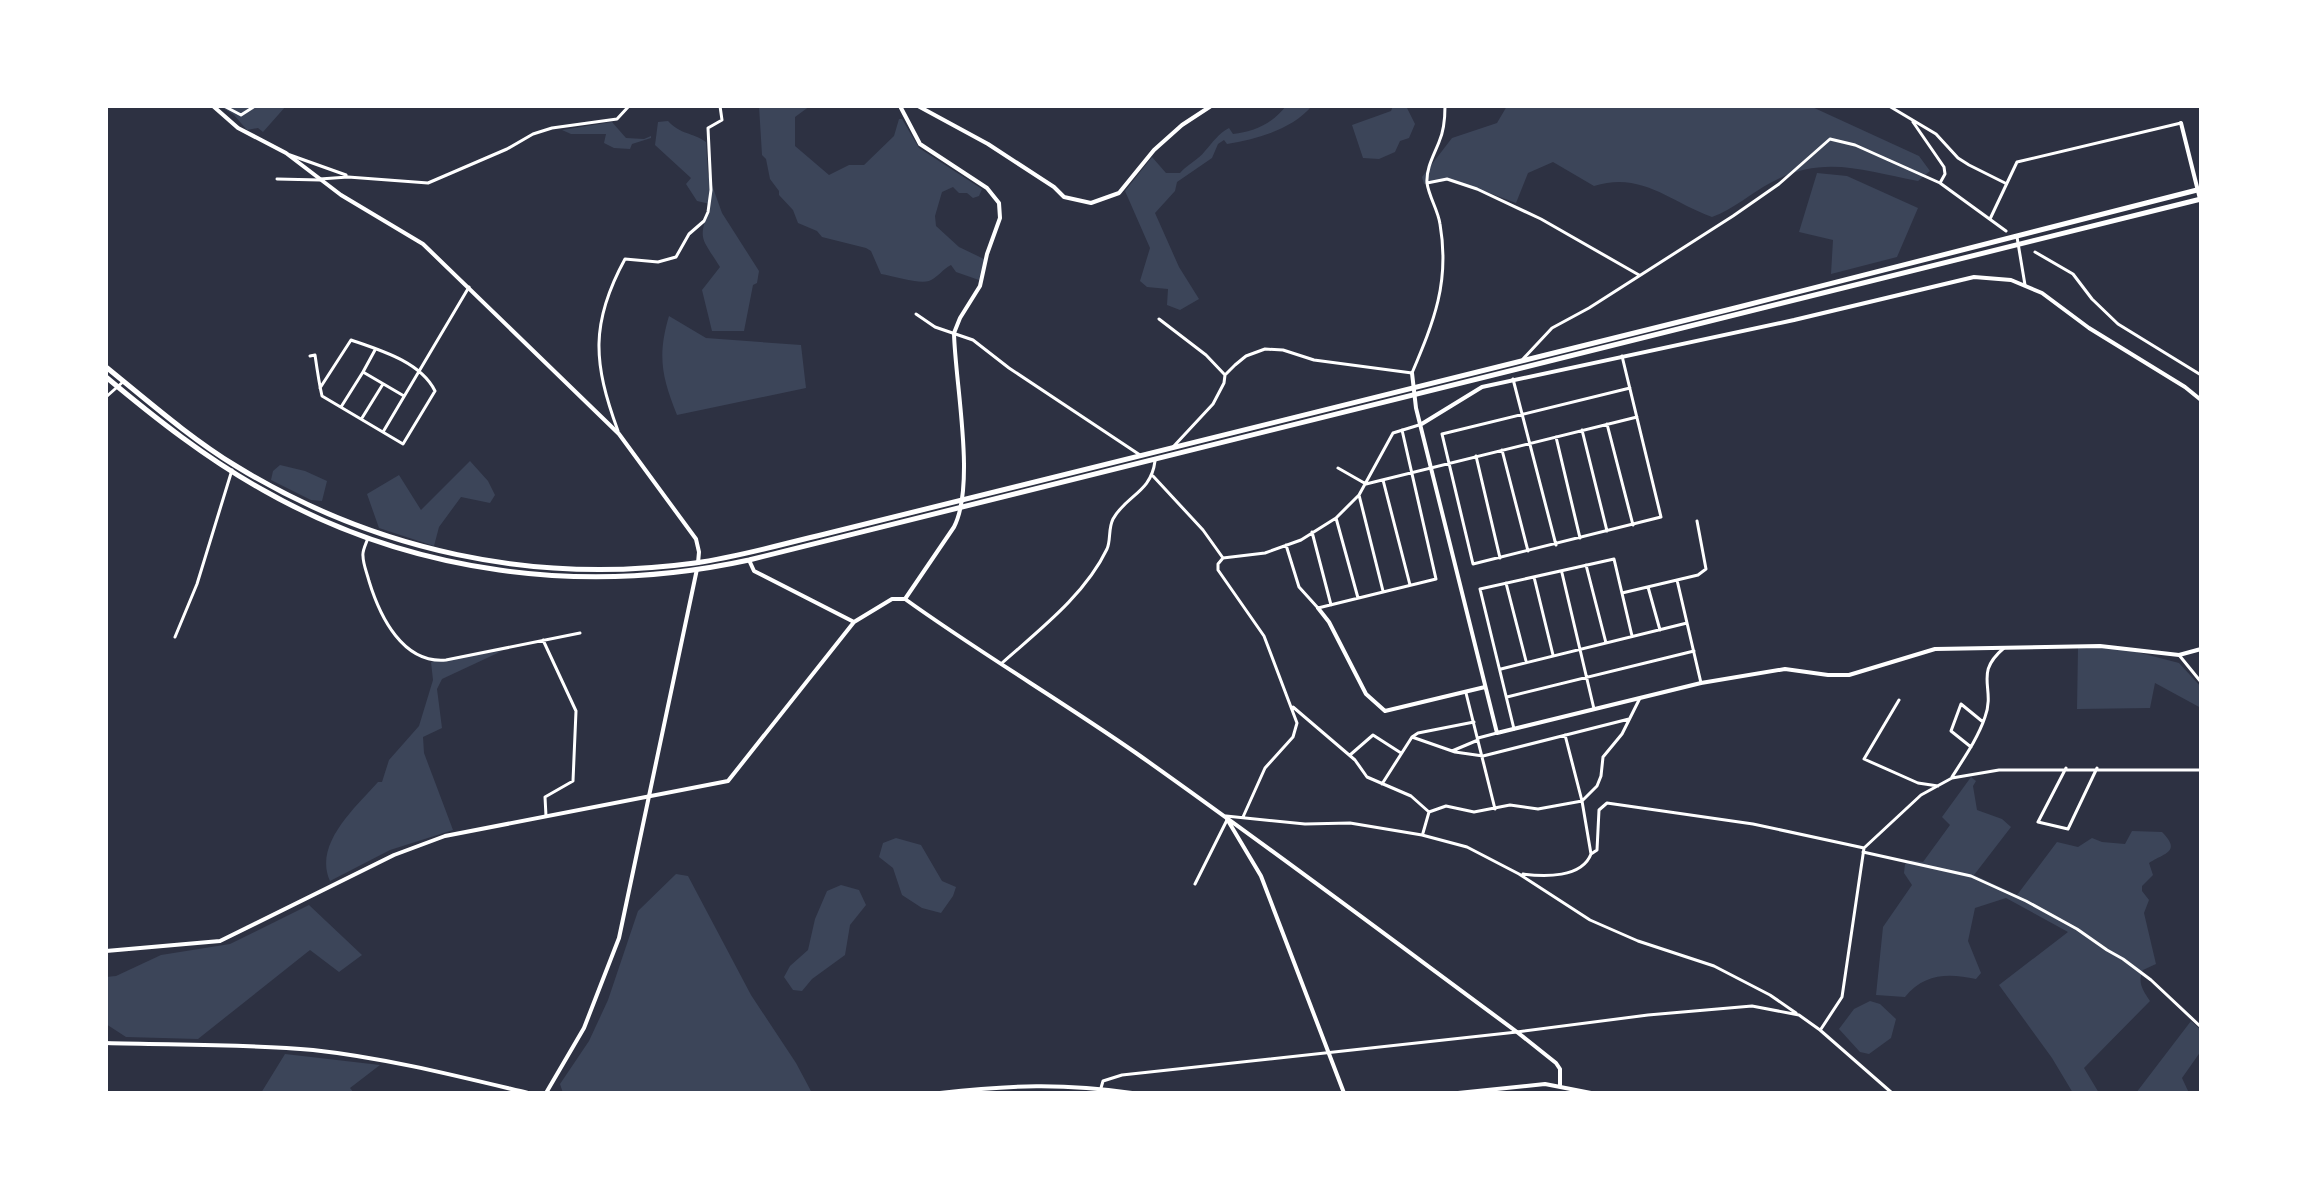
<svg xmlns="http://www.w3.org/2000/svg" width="2307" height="1199" font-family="Manrope,sans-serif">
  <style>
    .green { fill: #3c4559 }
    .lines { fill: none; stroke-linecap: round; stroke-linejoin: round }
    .minor { stroke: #fff; stroke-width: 3 }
    .tertiary { stroke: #fff; stroke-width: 4 }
    .primary { stroke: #fff; stroke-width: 4 }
    .trunk { stroke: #fff; stroke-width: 5 }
  </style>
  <rect width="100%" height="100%" fill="#2d3142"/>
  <path class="green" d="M220,106h66l-23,26 -5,-4 -11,2 -13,-15z
    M759,106h51l-15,11v29l34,29 20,-10h15l30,-29 5,-17h3l17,29 63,41 -3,7 -6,2 -6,-5h-8l-6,-6 -11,5 -7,24 1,10 23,21 25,12 -5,21 -23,-8 -5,-7c-7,3 -15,14 -22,16 -11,3 -35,-5 -48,-7l-10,-23 -5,-3 -44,-11 -5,-6 -19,-8 -5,-13 -14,-15v-4l-9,-12 -4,-20 -4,-4z
    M1286,106h26c-21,24 -55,33 -85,38l-3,-4 -6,4 -6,14 -35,24 -2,9 -20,22 24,54 20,32 -19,11 -13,-5 1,-16 -21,-2 -7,-6 10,-33 -25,-57 27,-34 14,16h14c8,-9 18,-13 25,-22 8,-9 13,-17 24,-23l4,6c21,-2 40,-11 53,-28z
    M1393,106h13l9,18 -6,14 -9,3 -5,11 -16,7 -16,-1 -11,-33 39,-14z
    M1507,106h303l109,50 11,15 -12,10c-53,-10 -95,-27 -146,1 -21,11 -38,27 -60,35 -43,-16 -71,-46 -118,-31l-41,-24 -25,11 -12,30 -62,-23 -30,4 -2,-7 30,-39 45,-15z
    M668,121c13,14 24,11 38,21l2,32 14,39 37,58 -2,12 -4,2 -9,46h-32l-10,-41 18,-23c-21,-33 -21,-26 -10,-63l-13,-3 -11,-17 5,-6 -36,-33 3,-23z
    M612,122l14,16 18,1 7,-3v2l-19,6 -2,5 -16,-1 -10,-5 2,-9h-35l-9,-4z
    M1817,173l30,3 71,32 -21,49 -66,17 2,-34 -34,-8z
    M669,316l37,22 95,7 5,43 -129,27c-15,-38 -20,-59 -8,-99z
    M470,461l18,20 7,14 -5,8 -29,-6 -22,30 -5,19 -55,-18 -12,-34 32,-19 22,35z
    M280,465l25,6 22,10 -5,20 -11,-1 -40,-20 2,-9z
    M2095,647l34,3 50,13 22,24v21l-46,-25 -5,25 -73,1 1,-61z
    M502,651l-60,28 -5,10 5,39 -19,9 1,16 29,77 -63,20 -60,31c-17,-37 26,-74 48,-99h4l7,-22 30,-34 14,-46 -2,-18z
    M1971,777l5,4 -3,5 4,24 25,9 9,8 -37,48 43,20 40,-53 21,5 14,-9 10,4 23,2 7,-13 30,1c20,20 2,21 -13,31l4,12 -11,11v5l7,9 -5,13 12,51 -13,6c-6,13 0,20 7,31l-66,67 15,25h-26l-21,-35 -53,-73 69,-53 -62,-34 -31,10 -7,33 13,32 -5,6c-27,-6 -52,-6 -71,18l-29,-2 7,-68 29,-42 -8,-12 1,-9 6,-4 12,2 27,-37 -8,-8z
    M896,838l25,7 21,36 14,6 -3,9 -12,17 -19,-5 -20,-13 -9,-27 -14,-11 4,-14z
    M676,874l12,2 63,119 45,68 16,30h-249l-3,-9 29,-43 19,-41 30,-89z
    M841,885l18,5 7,15 -16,20 -5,30 -33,24 -10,12 -9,-1 -9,-13 6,-11 18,-16 7,-31 12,-28z
    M309,905l53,50 -23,17 -29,-22 -112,89 -72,-2 -20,-13v-47l10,-1 45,-21 69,-11z
    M1870,1001l10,3 16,15 -5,19 -22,16 -9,-2 -21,-23 15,-20z
    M2191,1021l10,9v21l-19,27 7,15h-53z
    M285,1054l95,11 -30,23 4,5h-93z"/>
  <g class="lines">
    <path class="minor" d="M224,106l17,9 14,-9
      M1889,106l47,28 22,24 11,7 36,18
      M1913,122l31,45 1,7 -5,9
      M290,155l56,20
      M277,179l43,1
      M320,179l28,-2 80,6 79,-34 26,-15 19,-6 65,-9 12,-13
      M1427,183l20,-4 30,10 64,30 98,56
      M1990,219l27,-57 164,-39
      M2017,237l8,48
      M2035,252l38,22 19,25 26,25 83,51
      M916,314l19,13 38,13 36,28 131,87
      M1159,319l47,36 19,20
      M375,350l-12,22 41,24
      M310,356l5,-1c2,14 4,28 7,41l81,48 32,-53c-14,-29 -55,-41 -84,-51l-31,48
      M1622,356l39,161 -188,47 -31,-130 188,-46
      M1523,359l29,-31 37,-20 144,-92 46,-32 51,-45 25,6 85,38 66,48
      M1513,379l43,166
      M106,397l18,-16
      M341,407l22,-35
      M362,418l21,-34
      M1607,424l26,101
      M1582,430l25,101
      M618,431c-25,-68 -28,-108 7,-172l33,3 18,-5 13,-23 15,-13 4,-9 3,-22 -3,-62 14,-8 -2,-14
      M383,432l86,-145
      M1556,437l24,101
      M1173,447l40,-43 11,-21 1,-8 10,-10 11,-9 19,-7 18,1 31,10 98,13c22,-52 38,-91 28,-149 -2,-14 -11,-27 -13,-41 -1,-15 7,-28 12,-41 5,-11 6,-24 6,-36
      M1502,450l26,101
      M1476,456l24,102
      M1338,468l28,16
      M1153,476l50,54 20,28
      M1383,480l27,105
      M1366,484l271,-67
      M1359,495l24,96
      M1336,518l22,80
      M1697,521l9,48 -8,6 -21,5 24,103
      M1312,532l19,73
      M368,538c-2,6 -6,13 -5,18 0,8 4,17 6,25 11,36 34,83 77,79l134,-27
      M1286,545l13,42 19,21 118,-29 -34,-149
      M1586,565l20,78
      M1562,573l32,136
      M1534,577l19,78
      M1506,583l20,78
      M1648,587l12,43
      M1622,593l55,-13
      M175,637l22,-53 35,-114
      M543,640l33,71 -3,70 -28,16 1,19
      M2179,655l22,27
      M1002,663c37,-33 83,-68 105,-114 4,-9 1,-20 6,-30 13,-24 38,-26 42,-58
      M1501,669l186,-46
      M1466,693l29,116
      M1507,697l187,-46
      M1899,700l-35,59 54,24 20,3
      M1293,707l62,53 12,17 44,19 18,16
      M1514,729l-34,-140 134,-30 18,77
      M1412,737l6,-4 56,-11
      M1478,738l19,-5
      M1971,747l-20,-16 10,-27 22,18
      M1452,751l26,-11
      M1350,755l23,-20 28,18
      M2066,768l-28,54 30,7 29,-61
      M1952,777c12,-19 26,-39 33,-60 11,-30 -12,-43 19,-69
      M1382,784l30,-47 43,15 28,4 146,-37
      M1226,816l79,8 45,-1 72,12 45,12 52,27 71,46 48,21 76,25 56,29 26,18
      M1243,817l22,-49 28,-31 4,-14 -33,-87 -46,-66v-6l5,-6 42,-5 36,-13 35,-22 23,-23 34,-62 26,-8
      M1423,833l6,-21 17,-6 28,6 36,-7 28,4 44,-8 15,-15 4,-10 2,-19 19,-23 18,-36
      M1863,852l108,24 55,25 51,28 30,21 16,9 28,21 50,47
      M1591,854l6,-4 2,-40 8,-7 146,21 111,24
      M1523,874c21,3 59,4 68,-20l-9,-53 -17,-66
      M1195,884l32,-64
      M1821,1029l21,-32 22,-149 57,-53 31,-17 47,-8h202
      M1101,1088l2,-7 19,-6 395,-43 131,-17 104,-9 47,9 21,15 72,63"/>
    <path class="tertiary" d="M213,106l25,22 48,25 55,42 82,49 196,190 77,105 3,13 -1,11
      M900,106l20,38 67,44 12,15 1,15 -13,36 -7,32 -20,32 -6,15c1,50 22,151 0,194l-49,72
      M918,106l70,38 66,43 10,10 27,6 28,-10 35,-43 28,-25 29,-19
      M2181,123l19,76
      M1412,373l4,35 81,325 204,-50 84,-14 43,6h21l86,-26 165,-3 79,9 22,-6
      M1420,425l62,-38 312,-67 180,-43 37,3 31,13 47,35 96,59 16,13
      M749,560l5,11 100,51
      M1318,608l11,14 37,72 19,17 100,-24
      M1227,819l34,57 83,217
      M106,951l114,-10 174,-86 51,-19 283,-55 126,-159 38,-23h13c75,54 155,101 231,154 129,91 255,186 381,279l39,31 4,6v16
      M106,1043c69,2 138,1 207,7 73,8 144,26 215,43"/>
    <path class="primary" d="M546,1093l38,-65 35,-90 78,-369
      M940,1093c69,-8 124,-10 192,0
      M1458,1093l87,-9 46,9"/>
    <path class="trunk" d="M106,367c42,34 84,71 130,99 139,85 298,119 459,97 44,-6 87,-19 130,-29l910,-226 466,-119
      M106,377c49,41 101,82 157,113 147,84 321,106 486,70l1452,-361"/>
  </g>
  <rect width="2307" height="1199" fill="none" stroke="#ffffff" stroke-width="216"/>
</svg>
